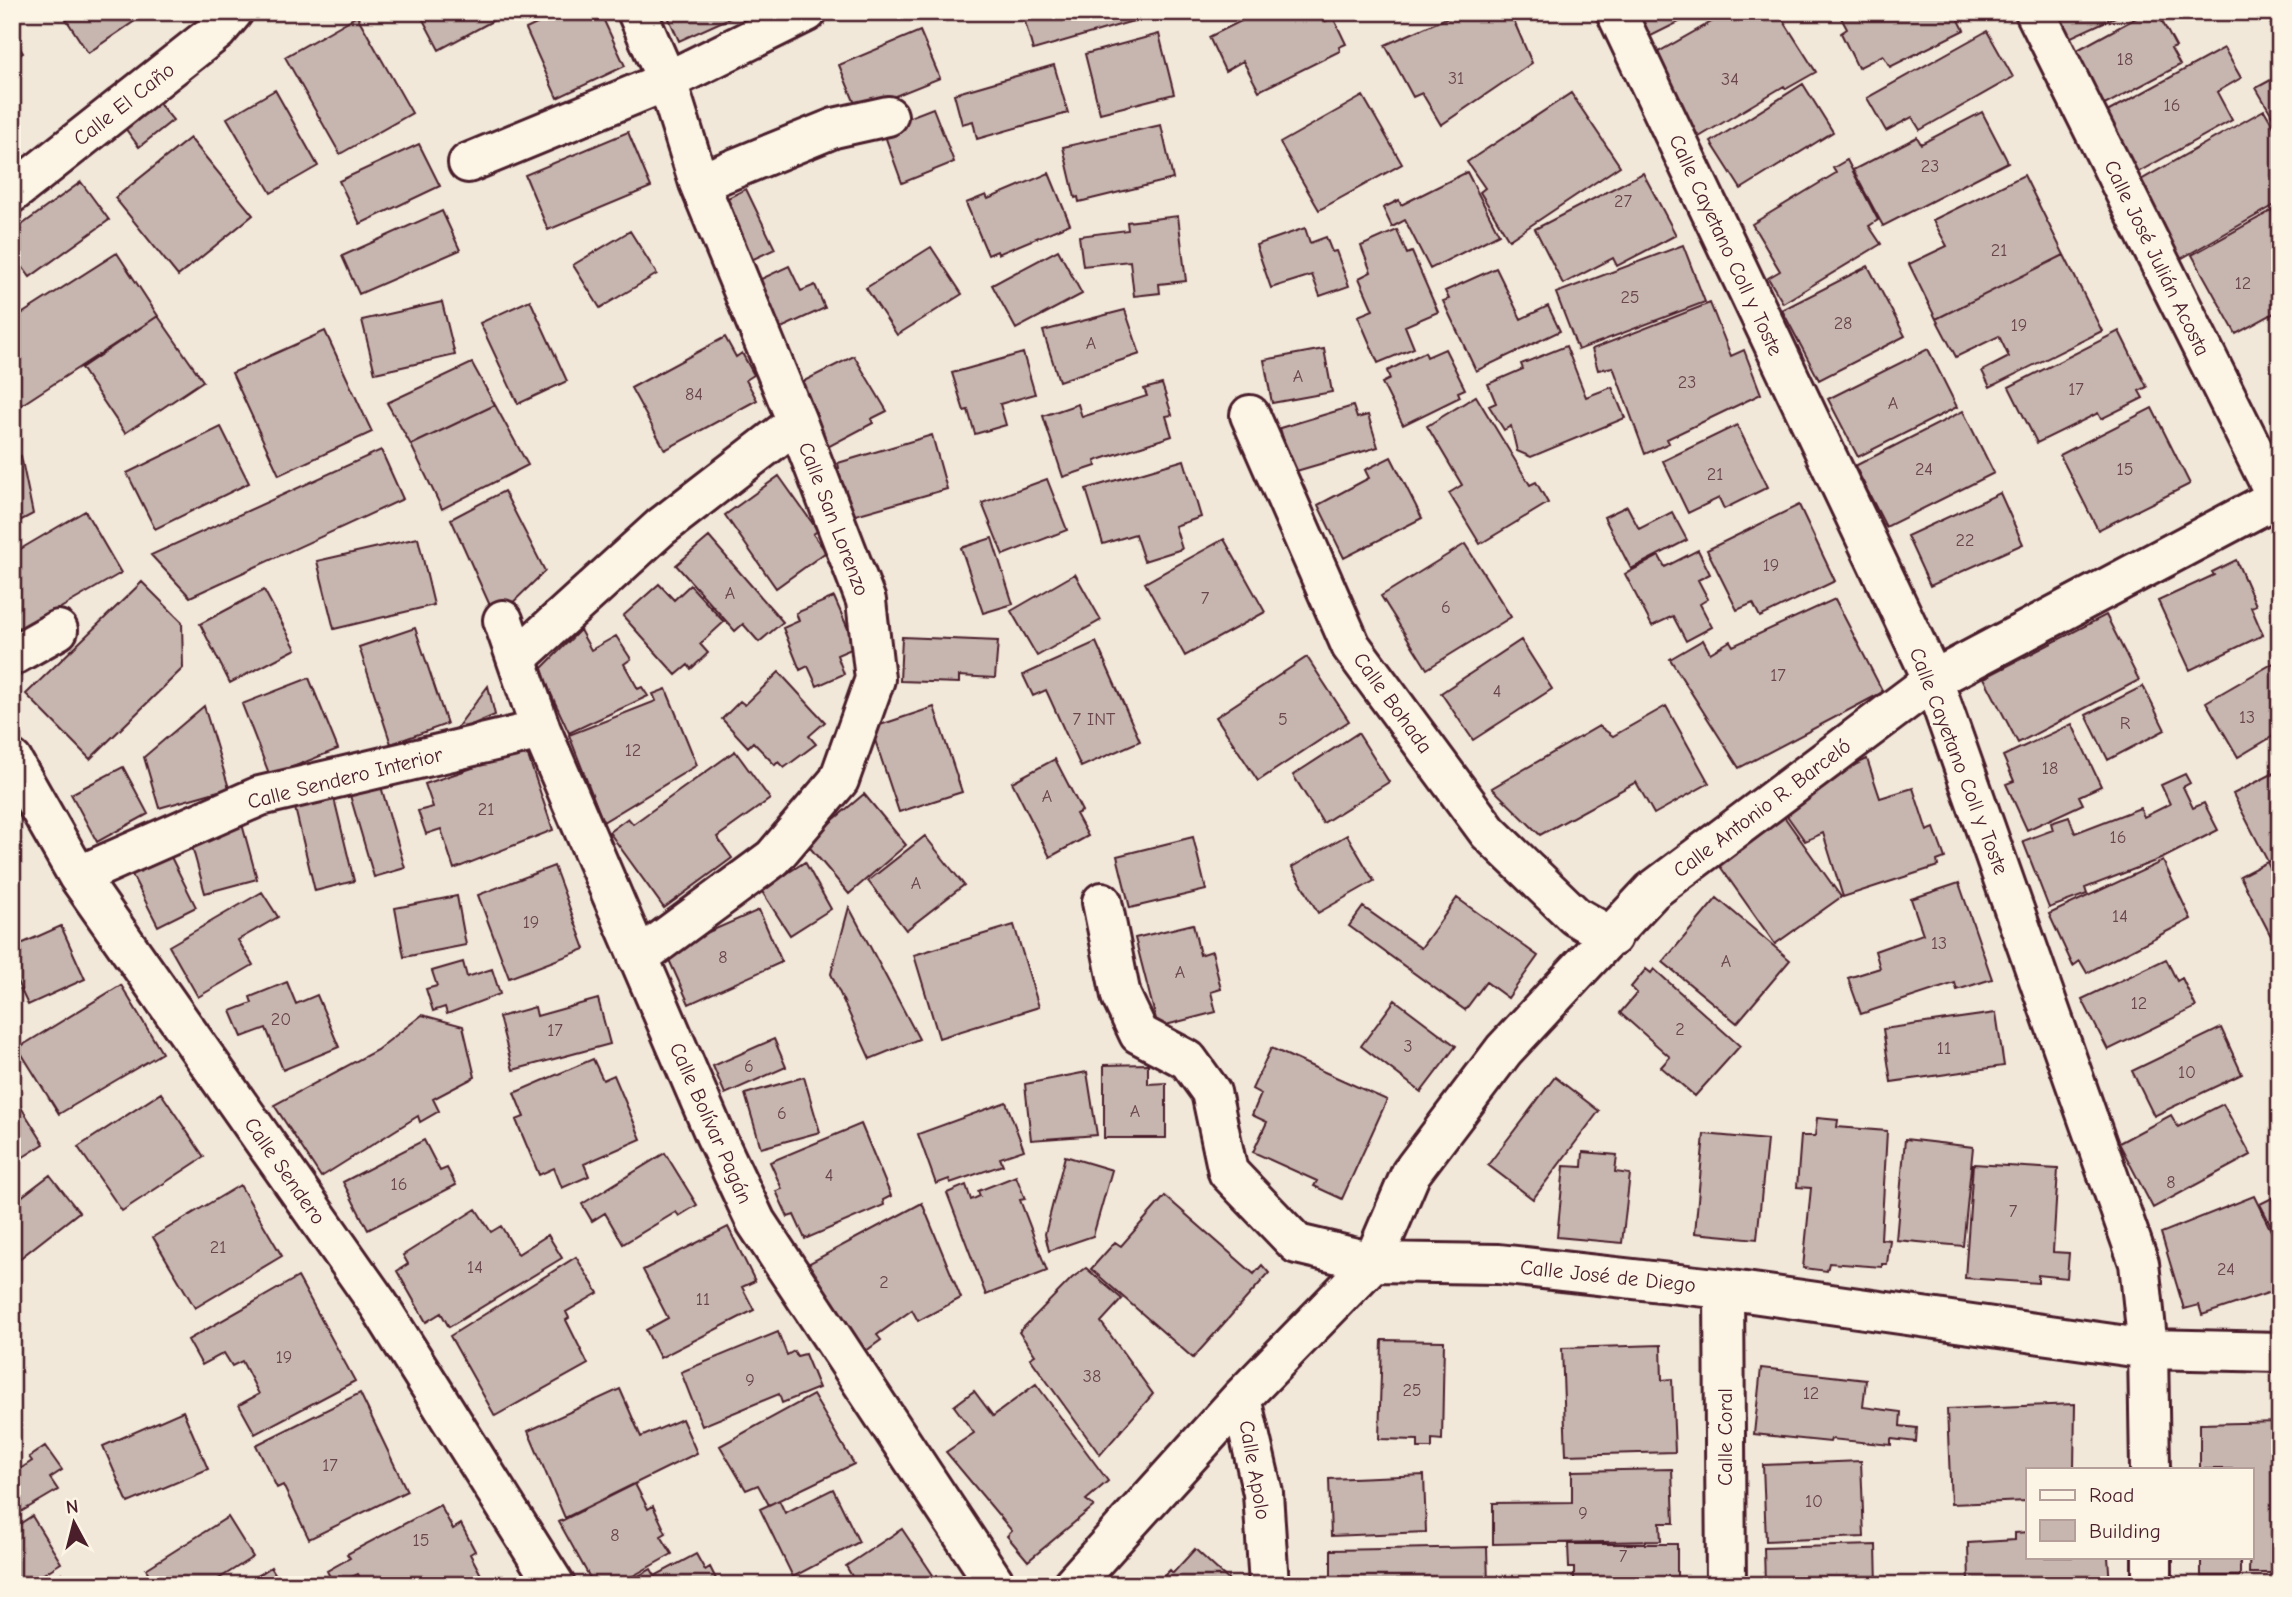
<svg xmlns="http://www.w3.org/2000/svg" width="2292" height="1597" font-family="'Comic Neue',sans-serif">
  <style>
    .building { fill: #c7b6af; stroke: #4a1f2b; stroke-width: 2 }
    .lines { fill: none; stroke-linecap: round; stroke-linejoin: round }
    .minor-casing { stroke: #4a1f2b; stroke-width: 44 }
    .minor { stroke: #fcf5e5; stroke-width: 38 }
    .labels { text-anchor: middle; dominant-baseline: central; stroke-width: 5; stroke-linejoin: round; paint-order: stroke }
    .number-label { font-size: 18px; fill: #69454c }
    .street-label { font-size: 21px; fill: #4a1f2b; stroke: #fcf5e5 }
  </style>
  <rect width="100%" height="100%" fill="#f1e8da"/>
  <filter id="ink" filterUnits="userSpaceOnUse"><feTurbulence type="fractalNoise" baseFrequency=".0143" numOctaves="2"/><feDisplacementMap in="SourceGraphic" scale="14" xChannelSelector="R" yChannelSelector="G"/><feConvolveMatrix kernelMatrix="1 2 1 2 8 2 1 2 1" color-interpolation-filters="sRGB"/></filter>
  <g filter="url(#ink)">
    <path class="building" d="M69,12h79l-60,41 -24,-37z
      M419,12h90l-70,38z
      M562,12h38l25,54 -68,32 -31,-69z
      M666,12h77l-64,29z
      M1016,12h145v1l-128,37 -9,-32 -6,2z
      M1259,12h63l4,9 7,-4 13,27 -7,3 1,4 -81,40 -16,-30 -18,10 -16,-34z
      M1460,12h50l22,51 -91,62 -19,-32 -9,4 -28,-52z
      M1629,12h70l-56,28z
      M1729,12h49l38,60 -30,17 -2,-3 -85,51 -2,-3 -5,3 -37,-83z
      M1838,12h117l9,18 -74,37 -7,-12 -25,13 -17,-35 6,-4z
      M2055,12h71l-59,27z
      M2147,12h10l19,35 -5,2 9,16 -81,43 -29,-54z
      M2264,12h16v6l-10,5z
      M357,16l55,97 -72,41 -55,-97z
      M920,31l20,47 -82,33 -19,-46z
      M1987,31l26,46 -93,53 -8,-13 -26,14 -19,-33z
      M1159,34l15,60 -74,19 -15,-59z
      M12,36l11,17 -11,7z
      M2224,48l17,30 -24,14 15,28 -101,56 -33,-59z
      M1054,65l14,48 -91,26 -4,-18 -11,3 -8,-30z
      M2280,75v38l-7,4 -17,-29z
      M1803,84l30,48 -92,57 -30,-47z
      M275,90l43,76 -47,27 -44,-75z
      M1571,93l49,73 -111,74 -29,-48 5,-4 -18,-26z
      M1363,96l39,68 -83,46 -39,-67z
      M158,102l15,18 -34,27 -14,-19z
      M933,108l21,54 -52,21 -18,-50 5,-8z
      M2264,110l16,27v65l-103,59 -43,-77z
      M1982,112l26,50 -125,64 -30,-56 64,-33 4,7z
      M1161,125l12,54 -94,23 -1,-5 -3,1 -12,-51z
      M628,132l23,55 -103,43 -23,-55z
      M190,138l63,77 -75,61 -63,-78z
      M419,144l21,42 -80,38 -21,-43z
      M1847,160l31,60 -9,6 12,18 -98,59 -15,-25 12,-7 -28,-47 84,-51 -3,-5z
      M1467,172l32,62 -69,35 -25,-49 -13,7 -9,-19 16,-8 2,5z
      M1049,173l21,51 -72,30 -1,-3 -9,4 -22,-52 20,-8 2,4z
      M1643,173l33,62 -59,31 -4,-8 -50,26 -28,-55z
      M2024,175l40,80 -128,64 -27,-55 38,-18 -14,-26z
      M81,182l28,38 -79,57 -18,-24v-21z
      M746,189l29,60 -43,20 -29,-59z
      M2280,206v104l-44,24 -44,-79z
      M442,211l18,39 -101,44 -17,-38z
      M1178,216l8,65 -27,3 1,9 -26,3 -4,-35 -47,5 -4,-30 49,-6 -1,-8z
      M1305,228l5,15 16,-6 6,15 4,-1 13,35 -29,10 -8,-21 -41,13 -15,-43z
      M1397,230l10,24 5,-2 26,60 -33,14 9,22 -36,15 -20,-47 15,-6 -14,-32 12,-6 -10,-26z
      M630,231l27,43 -57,34 -27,-43z
      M1683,245l22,57 -127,48 -22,-57z
      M931,247l31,47 -65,41 -31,-47z
      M1058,250l24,44 -66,35 -24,-44z
      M117,253l41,63 -146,95v-91z
      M2064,255l38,76 -112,56 -8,-16 27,-14 -10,-21 -43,21 -20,-38z
      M789,266l12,25 14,-6 10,23 -46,21 -35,-42z
      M1868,266l37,70 -86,44 -37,-70z
      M1496,268l25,51 27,-13 12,25 -84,40 -33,-70 6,-2 -4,-8z
      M530,300l37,81 -49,23 -38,-81z
      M442,302l13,53 -80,18 -13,-53z
      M1710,303l21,53 13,-6 17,44 -94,45 2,4 -24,11 -32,-87 -15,3 -6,-21z
      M1125,310l15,44 -81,27 -16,-50z
      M158,316l45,65 -78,52 -44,-65z
      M325,331l47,101 -93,43 -47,-102z
      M2119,331l28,56 -8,4 4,7 -42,21 -3,-6 -61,30 -28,-56z
      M725,337l11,20 6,-4 12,22 -8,5 11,20 -92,50 -34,-62z
      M1566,346l20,51 26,-10 13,31 -94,39 -14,-6 -6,-25 -7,4 -15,-24 7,-3 -8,-19 35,-15 -2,-5z
      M1324,349l8,43 -60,11 -8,-43z
      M1445,349l20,40 -7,3 2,5 -57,28 -21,-42 8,-4 -3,-8 38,-19 2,5z
      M1928,349l29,58 -99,50 -30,-58z
      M1023,353l12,41 -35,10 6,21 -31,9 -7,-24 -4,1 -12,-38z
      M854,356l33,55 -16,8 2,4 -49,26 -32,-62z
      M472,363l23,42 -84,40 -24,-42z
      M1162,384l10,31 -6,1 6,20 -77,25 1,5 -33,11 -20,-61 35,-12 4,13 65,-21 -3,-7z
      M1476,396l54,89 6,-3 12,21 -68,41 -31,-51 13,-8 -35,-59z
      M495,405l33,60 -86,44 -31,-64z
      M1353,406l4,12 11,-3 10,32 -85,25 -13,-44z
      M2152,408l38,76 -92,46 -38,-75z
      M1963,411l31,62 -108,54 -31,-61z
      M1737,425l31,62 -44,22 -5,-11 -31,15 -25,-52z
      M221,427l28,56 -94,46 -28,-56z
      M932,435l15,54 -102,29 -14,-48 8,-2 -1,-5z
      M381,450l22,49 -213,98 -39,-42z
      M21,456l12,58 -21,11v-65z
      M1391,457l31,61 -78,40 -26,-53 51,-27 -4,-8z
      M1184,460l17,57 -26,9 7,23 -38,12 -9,-27 -32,10 -17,-55z
      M779,476l39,55 -5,3 13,18 -50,36 -51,-73z
      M1047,479l20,51 -64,25 -21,-52z
      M504,491l41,80 -49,48 -45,-100z
      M2000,493l23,51 -93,42 -23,-50z
      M1799,505l36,76 -75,36 -7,-14 -16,7 -30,-60z
      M1627,506l12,23 33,-17 15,28 -56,29 -27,-52z
      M85,511l36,62 -109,63v-82z
      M709,537l74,85 -24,20 -16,-18 -8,7 -59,-66z
      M418,538l16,67 -100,24 -17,-68z
      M992,538l21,66 -30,9 -22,-65z
      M1224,539l41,73 -80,44 -40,-73z
      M1465,544l46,73 -84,52 -46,-73z
      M1698,550l12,24 -12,6 10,19 -8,5 12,23 -26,14 -13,-25 -21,10 -27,-52 34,-18 6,11z
      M2236,560l20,45 -5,2 12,28 -73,35 -32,-69 56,-26 -2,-3z
      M1075,574l26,46 -64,36 -26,-45z
      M142,582l40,40 1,46 -93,91 -64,-65z
      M659,584l15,16 16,-15 34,37 -24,22 8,9 -17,16 -3,-4 -12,10 -53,-59z
      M264,590l32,59 -66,34 -30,-59z
      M834,597l22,50 -19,8 7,19 -27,12 -9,-20 -8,4 -17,-42 16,-7 -3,-8z
      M1835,599l48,93 -144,76 -69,-109 33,-19 7,13 20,-12 3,5z
      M2106,615l33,65 -121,63 -34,-65z
      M415,628l32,96 -56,20 -32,-97z
      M580,630l11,20 25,-14 15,23 -7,5 14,25 4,-2 6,9 -79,37 -29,-63z
      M902,637l96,4 -3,37 -36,-2v7l-59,-2z
      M1521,640l31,49 -79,51 -32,-47z
      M1096,642l44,99 -59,26 -35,-77 -13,6 -10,-21z
      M1307,657l42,64 -91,60 -42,-64z
      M2279,660l1,72 -42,25 -32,-55z
      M779,672l46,50 -16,14 7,8 -32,24 -6,-6 -3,3 -22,-23 -5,5 -26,-28 18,-18 5,4z
      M309,678l29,71 -68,27 -28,-72z
      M488,686l7,29 -38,16 -1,-2z
      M2143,686l22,44 -57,30 -22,-45z
      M666,689l31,76 -94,57 -34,-87 87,-34 -3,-7z
      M204,706l25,82 -70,20 -15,-51z
      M1666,706l43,77 -55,31 -18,-32 -96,53 -48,-47 107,-62 14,10z
      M934,707l28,85 -63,20 -28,-84z
      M2072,724l29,62 -22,10 4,8 -56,26 -21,-46 8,-3 -11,-25z
      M1358,733l31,49 -66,41 -30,-48z
      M526,750l27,80 -99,39 -13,-40 -15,5 -8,-23 15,-4 -8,-23z
      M735,751l35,48 -53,38 15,21 -68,50 -55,-76 19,-14 5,6z
      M1055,759l27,52 -6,3 12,22 -38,21 -38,-75z
      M1867,759l13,39 33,-10 14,43 7,-3 11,30 -8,3 1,5 -95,31 -20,-64 -18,8 -22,-31 8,-14z
      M123,767l25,47 -51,28 -26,-48z
      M2280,770v86l-12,6 -35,-68z
      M2185,774l5,9 -7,4 10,21 11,-5 14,27 -55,28 -78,30 2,6 -38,14 -26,-67 30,-11 -2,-7 18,-6 6,16 65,-25 4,9 26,-13 -9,-19z
      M380,783l25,85 -31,9 -25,-85z
      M333,794l21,87 -39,10 -21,-87z
      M864,794l42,51 -57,49 -43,-51z
      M1778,808l63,89 -66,47 -63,-89z
      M242,824l15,55 -52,14 -15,-54z
      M1347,835l27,46 -56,32 -26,-46z
      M925,836l39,49 -58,45 -38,-49z
      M1193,837l13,53 -76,18 -13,-52z
      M165,845l31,62 -38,19 -31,-61z
      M2163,861l28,58 -104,54 -7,-12 -7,5 -24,-52z
      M805,862l26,47 -41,26 -29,-45z
      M2267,862l7,14 6,-4v64l-7,4 -33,-64z
      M554,866l31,83 -76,29 -31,-83z
      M1959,883l33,96 -35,11 -2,-7 -94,31 -13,-36 32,-10 -5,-17 48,-17 -12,-35z
      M262,892l16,25 -40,23 15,25 -55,32 -29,-51z
      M457,896l9,49 -62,12 -9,-49z
      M1457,898l81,58 -30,42 -22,-16 -21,28 -116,-84 14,-19 58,41z
      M1717,898l73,62 -53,63 -74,-61z
      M849,907l70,132 -49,20 -39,-85z
      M759,910l23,52 -93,42 -24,-53z
      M1193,924l7,31 12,-4 9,38 -10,3 5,20 -58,15 -23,-89z
      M1014,925l25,82 -100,31 -25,-83z
      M61,926l24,53 -57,26 -16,-34v-23z
      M2166,959l11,22 5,-3 14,29 -88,43 -26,-51z
      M463,962l4,15 25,-8 8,25 -53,20 -2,-7 -12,4 -7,-22 11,-3 -5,-15z
      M1646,969l5,4 3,-4 86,77 -45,50 -34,-29 9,-10 -50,-44 17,-20 -6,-6z
      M287,982l9,22 21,-9 22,52 -56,23 -17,-42 -24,9 -11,-26 21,-8 -2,-6z
      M121,985l41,68 -103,61 -41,-66z
      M598,999l12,45 -97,26 -14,-53 36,-10 2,9z
      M1395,1000l61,46 -35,46 -60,-46z
      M1996,1013l8,53 -113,16 -8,-53z
      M422,1015l41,11 12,51 -42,22 6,12 -19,11 -2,-6 -97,61 -47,-72 103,-55z
      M2221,1028l21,46 -88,42 -22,-45z
      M774,1039l12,28 -61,27 -12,-28z
      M1271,1048l116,52 -45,99 -28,-13 3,-5 -64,-29 14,-30 -15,-7 9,-21 -9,-5z
      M593,1059l10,21 11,-5 27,64 -57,25 5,12 -27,12 -8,-20 -15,7 -23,-55 8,-3 -10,-24z
      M1148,1064v20l18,-1v55h-62v-73z
      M1087,1072l10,63 -66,5 -6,-56z
      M804,1077l16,55 -59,16 -16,-54z
      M1555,1077l44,34 -66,88 -45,-34z
      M12,1093l32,51 -32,20z
      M161,1093l43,64 -82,54 -44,-64z
      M1006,1102l18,48 -24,8 3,7 -53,18 -1,-4 -13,5 -18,-50z
      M2223,1104l28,51 -98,53 -34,-65 52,-28 7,12z
      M1817,1118l21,2 -1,7 50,4 -6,108 9,1 -3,24h-5v3l-53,-4 -2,8 -24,-3 8,-80 -14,-1 4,-51h14z
      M861,1124l30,72 -8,4 1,5 -79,34 -11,-24 -6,2 -12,-26 6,-2 -12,-27z
      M1704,1134l63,6 -10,99 -62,-6z
      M1905,1139l68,8 -10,99 -67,-6z
      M424,1140l16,31 7,-3 9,17 -88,45 -25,-48z
      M1583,1152l34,3 -2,17 15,2 -8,69 -65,-6 7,-71 18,1z
      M665,1153l32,52 -18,11 -3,-4 -53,32 -18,-31 -13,8 -10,-17z
      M1065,1156l47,14 -19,66 -44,15 -4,-17z
      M1973,1164l85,5 -5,83 16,1 -2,25 -29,-3v8l-73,-5z
      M50,1175l29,37 -65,51 -2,-59z
      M1016,1176l9,23 -5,1 27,71 -61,24 -39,-102 19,-8 5,15 9,-4 -2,-5z
      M240,1185l42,71 -87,52 -42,-71z
      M2280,1194v49l-20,-39z
      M1165,1196l89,78 8,-9 7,8 -76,85 -102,-89 24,-27 6,4z
      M2254,1196l26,53v40l-78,26 -3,-10 -15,4 -23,-76z
      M922,1203l39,95 -43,23 -6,-11 -35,25 4,5 -22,16 -57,-89z
      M476,1209l15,23 10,-6 17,28 30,-19 14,23 -113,69 -8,-14 -15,9 -29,-51 11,-7 -5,-9z
      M728,1227l27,54 -13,6 12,23 -94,48 -14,-28 22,-12 -25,-48z
      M576,1257l22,36 -32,19 3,6 -3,2 22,44 -93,52 -45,-80z
      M1086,1268l36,31 -21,23 52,72 -53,61 -70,-97 5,-3 -16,-23 53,-54z
      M298,1277l57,104 -100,53 -16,-29 20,-11 -17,-33 -10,5 -8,-13 -22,12 -14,-25z
      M778,1332l9,23 7,-4 3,5 8,-2 14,34 -37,15 -3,-9 -77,32 -21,-54z
      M1382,1340l62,1 -2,99 -10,-1v9h-14v-8l-39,-1z
      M1661,1345l1,35 10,-1 3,73 -109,3 -4,-107z
      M1761,1368l105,12 -3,27 38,5 -1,14 17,2 -1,14 -25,-3v6l-60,-6 -1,3 -76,-8z
      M1036,1384l72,97 -22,19 8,6 -66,55 -21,-25 5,-5 -66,-79 28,-19 -20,-27 20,-15 19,25z
      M620,1389l21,48 41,-18 15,34 -132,65 -37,-87z
      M360,1393l47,98 -98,48 -26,-54 -6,3 -21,-43z
      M813,1395l41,69 -85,41 -11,-20 -12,5 -26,-44z
      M2075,1404l-1,65h-46v32l-77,3 -4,-95z
      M183,1411l25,58 -80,34 -25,-57z
      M2280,1422v151h-31l3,-104h-52v-45z
      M45,1446l17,24 -12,8 8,12 -46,27v-59l8,11 12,-8 -3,-4z
      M1861,1461l3,76 -98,4 -3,-76z
      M1672,1469l2,54h-14l1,18 -168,3v-41l79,-1v-31z
      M1424,1475l2,57 -95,4 -2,-57z
      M635,1484l13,25 5,-3 13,27 -5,3 11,18 -55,31h-23l-35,-63z
      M833,1489l26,53 -66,35 -33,-68 19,-9 6,13z
      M440,1505l13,24 8,-5 14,27 -5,3 16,30 -122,1 -6,-11 -24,11 -7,-14 23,-13 -3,-4z
      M32,1516l29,47 -35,22h-14v-56z
      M228,1517l25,40 -44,28h-54l-9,-16z
      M902,1529l31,46 -14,10h-62l-11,-19z
      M2028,1532v25h80l2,28h-141l-1,-42 47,-3v-7z
      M1568,1544h109v41h-103v-17h-5z
      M1876,1545l1,40h-112l-1,-37z
      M1487,1547l1,38h-157v-35z
      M1195,1549l39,36h-79l15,-15 3,3z
      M696,1554l9,16 5,-3 9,18h-97l29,-16 4,7z
      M2201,1557h39v19h-39z
      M271,1567l11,18h-38z
      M62,1573l8,12h-26z"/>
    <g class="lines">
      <g class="minor-casing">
        <path id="minor" d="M637,12l30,69 32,102 98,239 69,179 9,78 -36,101 -66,78 -135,100
          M1616,12l317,668 206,583 9,86 2,120
          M2035,12l245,492
          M468,163l199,-82 140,-69
          M699,183l135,-55 54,-12
          M12,193l205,-162 16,-19
          M1250,415l101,231 137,186 87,84 37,21
          M503,620l38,110 174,405 41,87 240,363
          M12,656l46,-26
          M517,658l144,-131 136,-105
          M12,760l66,116 301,429 176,280
          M78,876l182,-80 281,-66
          M1102,902l19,94 18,38 49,26 23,32 17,80 69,72 76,18 125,2 226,25 424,60 132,3
          M1724,1289l2,296
          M1241,1398l22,95 6,92
          M2152,1557v28
          M1072,1585l169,-187 132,-136 38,-89 93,-123 148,-159 281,-211 347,-184"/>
      </g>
      <use href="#minor" class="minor"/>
    </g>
  </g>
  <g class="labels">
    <g class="number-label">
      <text x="2125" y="59">18</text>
      <text x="1456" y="78">31</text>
      <text x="1730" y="79">34</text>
      <text x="2172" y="105">16</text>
      <text x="1930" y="166">23</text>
      <text x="1623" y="201">27</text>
      <text x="1999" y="250">21</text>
      <text x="2243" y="283">12</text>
      <text x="1630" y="297">25</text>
      <text x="1843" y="323">28</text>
      <text x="2019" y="325">19</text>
      <text x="1091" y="343">A</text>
      <text x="1298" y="376">A</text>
      <text x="1687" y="382">23</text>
      <text x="2076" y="389">17</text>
      <text x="694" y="394">84</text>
      <text x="1893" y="403">A</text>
      <text x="1924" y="469">24</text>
      <text x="2125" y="469">15</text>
      <text x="1715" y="474">21</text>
      <text x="1965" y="540">22</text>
      <text x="1771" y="565">19</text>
      <text x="730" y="593">A</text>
      <text x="1205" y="598">7</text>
      <text x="1446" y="607">6</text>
      <text x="1778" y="675">17</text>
      <text x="1497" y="691">4</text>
      <text x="2247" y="717">13</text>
      <text x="1094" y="719">7 INT</text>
      <text x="1283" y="719">5</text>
      <text x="2125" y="723">R</text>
      <text x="633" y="750">12</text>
      <text x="2050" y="768">18</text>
      <text x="1047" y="796">A</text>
      <text x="486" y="809">21</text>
      <text x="2118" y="837">16</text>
      <text x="916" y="883">A</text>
      <text x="2120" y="916">14</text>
      <text x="531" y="922">19</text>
      <text x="1939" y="943">13</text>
      <text x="723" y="957">8</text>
      <text x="1726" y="961">A</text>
      <text x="1180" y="972">A</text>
      <text x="2139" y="1003">12</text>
      <text x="281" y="1019">20</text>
      <text x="1680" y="1029">2</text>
      <text x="555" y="1030">17</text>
      <text x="1408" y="1046">3</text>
      <text x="1944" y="1048">11</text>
      <text x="749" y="1066">6</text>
      <text x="2187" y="1072">10</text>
      <text x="1135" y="1111">A</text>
      <text x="782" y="1113">6</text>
      <text x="829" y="1175">4</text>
      <text x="2171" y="1182">8</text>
      <text x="399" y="1184">16</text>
      <text x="2013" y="1211">7</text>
      <text x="218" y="1247">21</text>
      <text x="475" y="1267">14</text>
      <text x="2226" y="1269">24</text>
      <text x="884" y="1282">2</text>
      <text x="703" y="1299">11</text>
      <text x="284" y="1357">19</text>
      <text x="1092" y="1376">38</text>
      <text x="750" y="1380">9</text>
      <text x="1412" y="1390">25</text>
      <text x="1811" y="1393">12</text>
      <text x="330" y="1465">17</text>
      <text x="1814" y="1501">10</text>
      <text x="1583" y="1513">9</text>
      <text x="615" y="1535">8</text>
      <text x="421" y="1540">15</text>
      <text x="1623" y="1556">7</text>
    </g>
    <g class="street-label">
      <text transform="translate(124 104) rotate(-38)">Calle El Caño</text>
      <text transform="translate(1726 245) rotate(65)">Calle Cayetano Coll y Toste</text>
      <text transform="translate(2157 258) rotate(64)">Calle José Julián Acosta</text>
      <text transform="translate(834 519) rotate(69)">Calle San Lorenzo</text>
      <text transform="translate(1393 703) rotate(54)">Calle Bohada</text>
      <text transform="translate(1959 761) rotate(69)">Calle Cayetano Coll y Toste</text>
      <text transform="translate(345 778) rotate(-14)">Calle Sendero Interior</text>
      <text transform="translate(1762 808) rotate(-37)">Calle Antonio R. Barceló</text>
      <text transform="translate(711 1123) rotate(66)">Calle Bolívar Pagán</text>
      <text transform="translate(285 1171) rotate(55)">Calle Sendero</text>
      <text transform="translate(1608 1276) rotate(6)">Calle José de Diego</text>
      <text transform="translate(1725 1437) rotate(-90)">Calle Coral</text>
      <text transform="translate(1255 1470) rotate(80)">Calle Apolo</text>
    </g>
  </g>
  <rect width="2292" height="1597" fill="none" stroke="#fcf5e5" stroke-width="42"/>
  <rect x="21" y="21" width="2250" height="1555" fill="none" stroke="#4a1f2b" stroke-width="2.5" filter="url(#ink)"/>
  <rect x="2026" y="1468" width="228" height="91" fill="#fcf5e5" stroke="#b59f9b" stroke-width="2"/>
  <rect x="2040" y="1490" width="35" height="10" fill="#fcf5e5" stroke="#b59f9b" stroke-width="2"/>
  <text x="2089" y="1502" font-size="21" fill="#4a1f2b">Road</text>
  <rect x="2040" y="1520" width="35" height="21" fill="#c7b6af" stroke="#b59f9b" stroke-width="2"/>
  <text x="2089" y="1538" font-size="21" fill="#4a1f2b">Building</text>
  <g transform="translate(74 1523) rotate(353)" stroke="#fcf5e5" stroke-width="5" paint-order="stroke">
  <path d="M0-5L12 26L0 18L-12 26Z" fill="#4a1f2b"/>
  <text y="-10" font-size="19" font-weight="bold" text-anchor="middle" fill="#4a1f2b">N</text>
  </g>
</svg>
